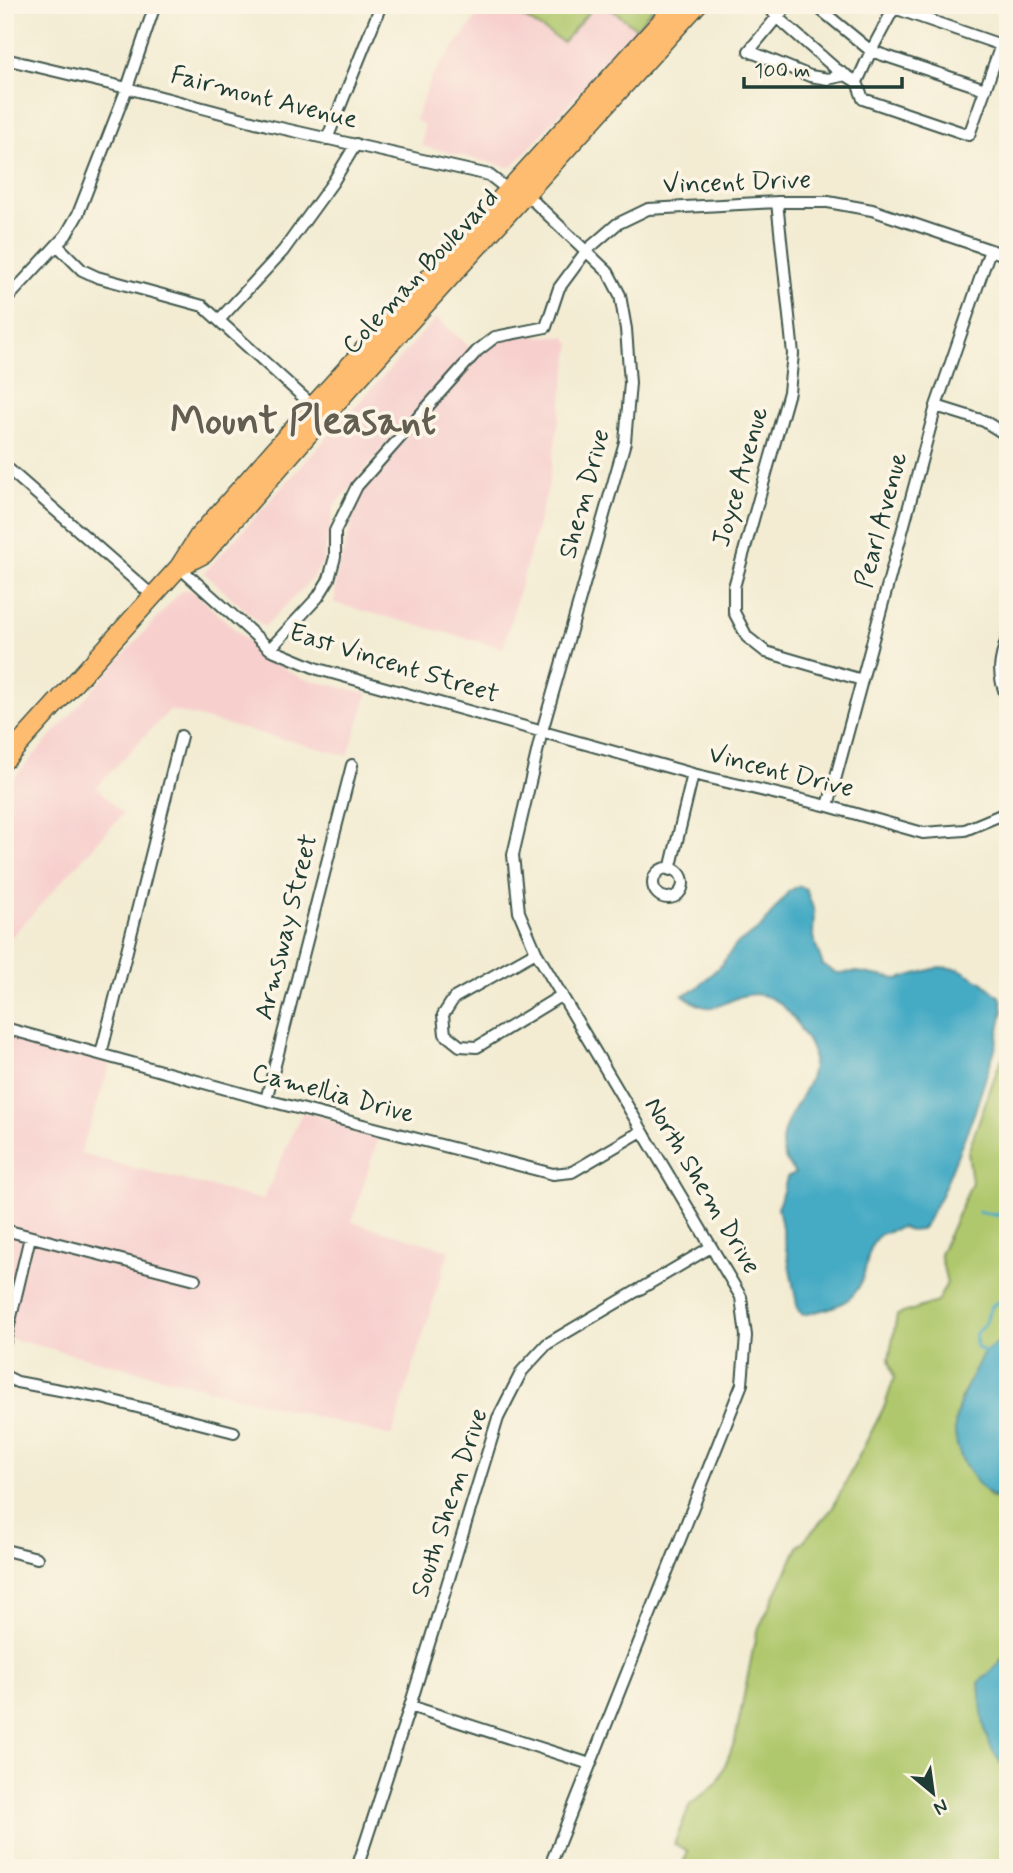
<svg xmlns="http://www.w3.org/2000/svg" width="1013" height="1873" font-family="Mynerve,sans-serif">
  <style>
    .built { fill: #f7d0ce }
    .green { fill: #b0c86d; stroke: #688250; stroke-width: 2 }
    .water { fill: #45aac4; stroke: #32747c; stroke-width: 2 }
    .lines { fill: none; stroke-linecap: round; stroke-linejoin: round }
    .stream { stroke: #45aac4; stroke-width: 3.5 }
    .street-casing { stroke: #3f574c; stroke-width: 14 }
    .primary-casing { stroke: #3f574c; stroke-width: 21 }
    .street { stroke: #fff; stroke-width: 10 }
    .primary { stroke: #febc70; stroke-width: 18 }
    .labels { text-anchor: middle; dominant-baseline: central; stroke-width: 7; stroke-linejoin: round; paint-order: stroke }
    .street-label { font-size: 26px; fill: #1f3d34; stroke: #fcf5e5 }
    .town-label { font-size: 40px; font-weight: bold; fill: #625e51; stroke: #fcf5e5 }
  </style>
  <rect width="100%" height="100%" fill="#fcf5e5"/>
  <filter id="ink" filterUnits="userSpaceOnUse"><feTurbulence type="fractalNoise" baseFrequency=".0143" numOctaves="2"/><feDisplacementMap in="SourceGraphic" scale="14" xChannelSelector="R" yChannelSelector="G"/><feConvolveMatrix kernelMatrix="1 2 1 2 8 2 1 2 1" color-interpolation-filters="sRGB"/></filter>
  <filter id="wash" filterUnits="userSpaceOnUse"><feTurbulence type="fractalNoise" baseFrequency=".00686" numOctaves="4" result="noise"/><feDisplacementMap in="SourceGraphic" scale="28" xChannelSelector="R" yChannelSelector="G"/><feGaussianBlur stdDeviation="1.57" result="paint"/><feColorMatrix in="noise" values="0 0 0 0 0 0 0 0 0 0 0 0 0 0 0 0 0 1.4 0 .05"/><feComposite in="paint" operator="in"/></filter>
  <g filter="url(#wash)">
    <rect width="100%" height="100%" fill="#f3ecd3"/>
    <path class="built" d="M488,5h174l-23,25 -3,-1 -123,137 -6,1 -85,-21 2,-21 -9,-5 17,-44 52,-68z
      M436,318l34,29 -5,12 -75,81 -56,67 -11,55 -12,18 -47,47 -60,-54z
      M521,335l45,2 5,7 -23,144 -45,160 -169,-45 3,-31 14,-46 1,-25 6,-10 120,-134 20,-17z
      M186,589l7,2 68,62 17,12 23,13 67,15 -20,63 -178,-46 -74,77 27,27 -118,130v-156l175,-196z
      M5,1033l106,30 -31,91 183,46 39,-88 78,20 -28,90 97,28 -57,186 -387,-99z"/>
    <path class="green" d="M504,5h91l-32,37z
      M606,5h50l-20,23z
      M1008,1048v287l-24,18 -24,47 3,63 27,34 18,6v152l-8,5v103l8,6v99h-327l7,-17 -14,-7 16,-39 28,-23 17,-41 21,-107 42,-87 34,-38 53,-104 9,-27 -5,-19 8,-44 40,-13 10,-19 -7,-29 32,-72 -4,-30 30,-85z"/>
    <path class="water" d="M799,886l7,3 8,22 -1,26 10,28 13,8 22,-1 40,7 42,-12 19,2 23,13 19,16 2,12 -7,36 -22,68 -32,79 -16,30 -6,7 -10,1 -9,-4c-6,3 -15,4 -21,8 -17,11 -9,45 -30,63 -13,10 -31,13 -47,17l-5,-5 -20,-103 9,-29 8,-5c-39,-42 23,-75 18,-118 -1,-8 -8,-18 -12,-25 -12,-22 -32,-42 -59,-34 -13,4 -26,15 -40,10 -7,-2 -13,-7 -19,-11l14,-7 25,-24 14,-19 24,-17 29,-37z
      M1008,1335v168c-18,-6 -26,-13 -37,-29 -26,-37 -17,-62 2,-100 4,-7 7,-17 13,-23 7,-6 15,-10 22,-16z
      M1008,1655v114c-26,-21 -26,-55 -29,-86z"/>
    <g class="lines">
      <path class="stream" d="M979,1212l17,3 12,-1
        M984,1352l-8,-6v-12l8,-9 8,-19 16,-10"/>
    </g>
  </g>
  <g filter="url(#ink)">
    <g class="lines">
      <g class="street-casing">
        <path id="street" d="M767,5l10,12 11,-12
          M815,5l56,46 23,-43 107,37 -32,90 -106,-36 -6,-17 -21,-13 -59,-52 -28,34 61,25 18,3 18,-4
          M5,59l122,29 140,37 222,50 18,14 20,6 81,77 12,23 6,34 4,54 -5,59 -83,289 -29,124 6,57 17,40 205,345 5,39 -4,48 -193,484
          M857,82l14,-31 114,38
          M327,139l54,-134
          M777,202l16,152 -4,38 -55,195v25l13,25 19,15 96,28
          M57,245l25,25 15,7 106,29 110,100
          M5,301l61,-66 12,-21 49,-126 28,-83
          M219,320l64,-69 50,-69 23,-38
          M936,406l48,15 24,15
          M5,466l148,130
          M179,567l91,82 48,20 375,105 135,32 95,27 42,-3 43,-18
          M1008,635c-9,27 -12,39 0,65
          M270,649l48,-52 11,-18 6,-22v-26l22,-45 120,-135 18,-14 51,-10 13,-39 28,-38 30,-26 31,-15 129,-7h51l44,8 136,46
          M828,806l108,-400 54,-156
          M653 883a15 15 0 1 1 30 0a15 15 0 1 1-30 0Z
          M670,870l23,-96
          M536,952l-82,46 -11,17 2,19 15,12 17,1 85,-52
          M5,1028l261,72 287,74 19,-2 70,-41
          M101,1054l80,-318
          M266,1100l86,-335
          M5,1230l190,49
          M5,1342l25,-105
          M5,1376l12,6 85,16 132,34
          M5,1550l32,8
          M410,1706l180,58
          M357,1868l53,-162 88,-288 24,-47 25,-27 164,-97"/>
      </g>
      <g class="primary-casing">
        <path id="primary" d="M179,567l25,-13 121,-139 372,-410
          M5,760l174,-193 19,-30 115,-131 363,-401"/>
      </g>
      <use href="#street" class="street"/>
      <use href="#primary" class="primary"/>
    </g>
  </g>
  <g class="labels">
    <g class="street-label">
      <text transform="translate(264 98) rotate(14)">Fairmont Avenue</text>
      <text transform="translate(737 183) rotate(-2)">Vincent Drive</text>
      <text transform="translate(421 272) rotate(-47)">Coleman Boulevard</text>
      <text transform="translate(741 477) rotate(-74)">Joyce Avenue</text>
      <text transform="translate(585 494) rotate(-75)">Shem Drive</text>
      <text transform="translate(882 520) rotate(-75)">Pearl Avenue</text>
      <text transform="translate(394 664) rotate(17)">East Vincent Street</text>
      <text transform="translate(781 772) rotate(14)">Vincent Drive</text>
      <text transform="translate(287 927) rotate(-76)">Armsway Street</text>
      <text transform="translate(333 1094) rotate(15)">Camellia Drive</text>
      <text transform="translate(702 1186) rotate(59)">North Shem Drive</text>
      <text transform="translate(450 1503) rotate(-72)">South Shem Drive</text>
    </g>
    <g class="town-label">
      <text x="303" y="422">Mount Pleasant</text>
    </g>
  </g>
  <rect width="1013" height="1873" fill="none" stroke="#fcf5e5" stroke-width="28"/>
  <g transform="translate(933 1793) rotate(151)" stroke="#fcf5e5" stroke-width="5" paint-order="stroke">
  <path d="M0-5L12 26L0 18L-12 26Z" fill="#1f3d34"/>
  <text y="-10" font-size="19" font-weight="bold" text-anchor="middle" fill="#1f3d34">N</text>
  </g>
  <path d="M744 77v10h158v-10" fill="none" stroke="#1f3d34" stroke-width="3.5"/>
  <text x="754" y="77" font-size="21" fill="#1f3d34" stroke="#fcf5e5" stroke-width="5" paint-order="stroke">100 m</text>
</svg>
